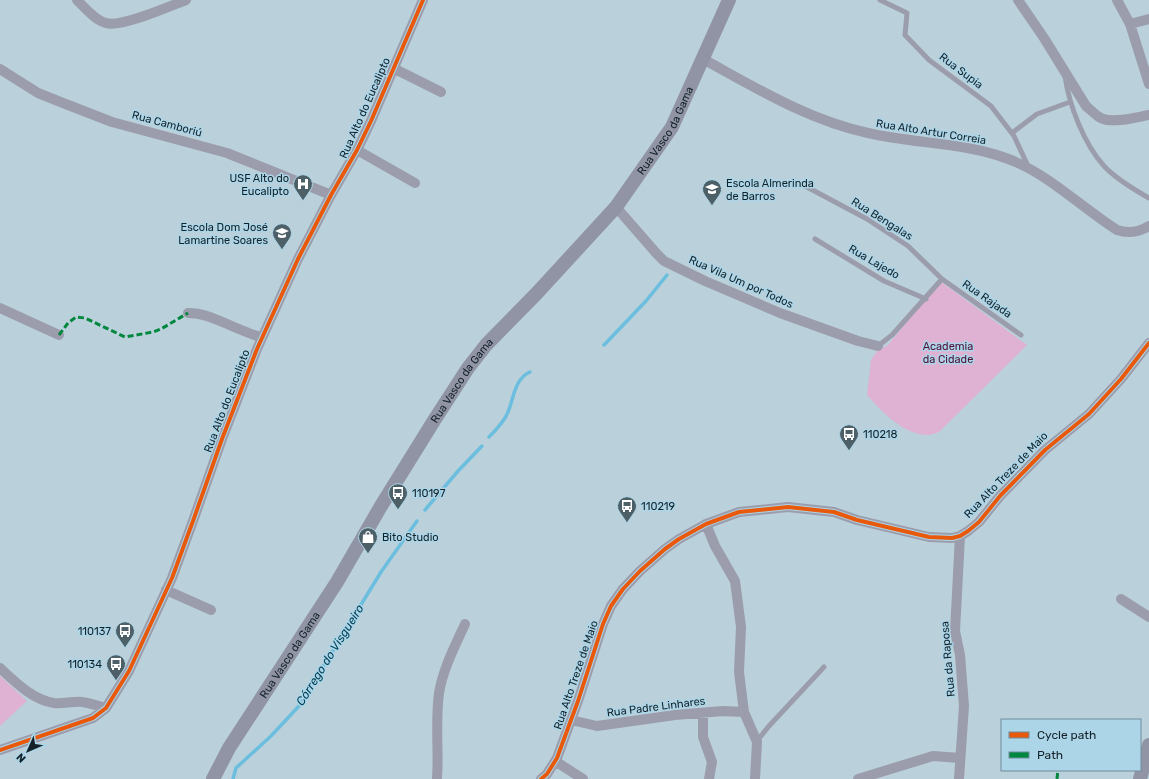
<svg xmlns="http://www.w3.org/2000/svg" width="1149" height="779" font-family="Rubik,sans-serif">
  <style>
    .green { fill: #dfb2d4 }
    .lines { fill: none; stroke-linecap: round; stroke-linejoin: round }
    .stream { stroke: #6cbedf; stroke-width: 3.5 }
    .lane { stroke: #9b9dac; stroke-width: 5 }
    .street { stroke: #9b9dac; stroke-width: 10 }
    .secondary { stroke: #9194a4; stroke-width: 14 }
    .quiet { stroke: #00873e; stroke-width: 3; stroke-dasharray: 6 3; stroke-linecap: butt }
    .cycleway-casing { stroke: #acd5e8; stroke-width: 6 }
    .cycleway { stroke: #e8590c; stroke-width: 4 }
    .labels { text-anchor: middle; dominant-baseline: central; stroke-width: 3; stroke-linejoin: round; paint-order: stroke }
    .street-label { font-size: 11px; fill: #132229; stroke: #acd5e8 }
    .poi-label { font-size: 11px; fill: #132229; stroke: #acd5e8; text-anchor: start }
    .park-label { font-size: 11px; fill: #4e0e36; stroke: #acd5e8 }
    .water-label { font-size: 12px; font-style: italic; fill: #004157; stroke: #acd5e8 }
  </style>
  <rect width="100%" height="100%" fill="#bad0da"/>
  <path class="green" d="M940,281l87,64 -88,87c-3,1 -8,3 -12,3 -24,-1 -45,-23 -60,-40l4,-35 6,-9 11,-6z
    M0,676l27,25 -27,25z"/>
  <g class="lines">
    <path class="stream" d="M604,345l42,-44 21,-26
      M489,437c6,-6 12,-13 16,-19 9,-14 7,-38 25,-46
      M425,510l33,-39 24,-25
      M233,779l3,-11 35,-32 28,-30 82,-134 36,-51"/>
    <path class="lane" d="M880,0l27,13 -2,22 24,25 62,46 23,30 14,30
      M1065,76c4,29 19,68 39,90 12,13 29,23 45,32
      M1012,133l25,-19 33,-12
      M805,186l62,33 41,27 34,33 79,56
      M815,239l69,42 42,18
      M878,346l14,-11 50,-56
      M757,741l12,-15 55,-59"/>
    <path class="street" d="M77,0c7,7 19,21 29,23 15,5 64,-17 80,-23
      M1018,0l26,38 42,68c5,4 10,10 15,12 11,6 36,-1 48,-3
      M1117,0l13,24 19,60
      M1130,24l19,-5
      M703,59c53,29 105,61 165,74 47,11 98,9 143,27 40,16 71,48 106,70 12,4 22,2 32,-4
      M393,68l48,24
      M0,69l38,24 25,10 49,19 115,31 104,42
      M357,150l58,33
      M616,207l41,47 7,7 41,20 75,32 78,28 20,5
      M0,308l59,27
      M188,313c19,0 33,9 51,16 7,3 15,6 23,9
      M706,524l9,22 20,35 6,46 -2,45 5,40 13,30 -2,37
      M166,590l45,20
      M1121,599l28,18
      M0,668c15,14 33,32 54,35 9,1 19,-2 28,-1 8,1 16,4 24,6
      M703,713v24l9,25 -3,17
      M571,720l26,6 78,-11 48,-4 21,1
      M0,750l93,-32 13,-10 23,-37 43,-93 21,-57 29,-82 35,-90 41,-90 33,-64 26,-45 14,-29 52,-121
      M555,761l28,18
      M437,779c2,-29 -2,-57 2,-86 4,-24 16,-47 26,-69
      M541,779l6,-5 10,-16 21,-57 25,-77 8,-18 12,-17 17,-18 25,-22 14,-10 27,-15 33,-12 49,-5 46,5 23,8 72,17 23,1 8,-2 8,-5 11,-9 21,-26 45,-46 44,-36 32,-35 28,-36
      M858,779l75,-23 27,2
      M959,779l5,-73 -4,-51 -5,-24 5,-95"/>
    <g class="secondary">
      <path id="s1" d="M213,779l16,-31 108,-166 44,-76 54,-87 33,-51 18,-23 51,-52 79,-86 56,-80 57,-127"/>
      <path d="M1140,779l9,-34"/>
    </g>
    <path class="quiet" d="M59,335l9,-12 8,-6 9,1 40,19 28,-5 8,-3 27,-16
      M1057,779l1,-9"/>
    <g class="cycleway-casing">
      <path id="cycleway" d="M0,750l93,-32 13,-10 23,-37 43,-93 21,-57 29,-82 35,-90 41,-90 33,-64 26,-45 14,-29 52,-121
        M541,779l6,-5 10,-16 21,-57 25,-77 8,-18 12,-17 17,-18 25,-22 14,-10 27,-15 33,-12 49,-5 46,5 23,8 72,17 23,1 8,-2 8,-5 11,-9 21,-26 45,-46 44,-36 32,-35 28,-36"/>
    </g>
    <use href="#cycleway" class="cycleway"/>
  </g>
  <defs>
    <g id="hospital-pin" transform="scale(1)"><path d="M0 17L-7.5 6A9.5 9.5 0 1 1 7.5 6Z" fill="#4d5f67" stroke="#acd5e8"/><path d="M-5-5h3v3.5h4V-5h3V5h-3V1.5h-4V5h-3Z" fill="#fff"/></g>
    <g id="school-pin" transform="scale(1)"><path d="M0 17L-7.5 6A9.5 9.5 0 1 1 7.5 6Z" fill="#4d5f67" stroke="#acd5e8"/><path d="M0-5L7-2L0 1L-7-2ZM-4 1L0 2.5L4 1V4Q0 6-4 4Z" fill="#fff"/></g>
    <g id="bus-pin" transform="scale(1)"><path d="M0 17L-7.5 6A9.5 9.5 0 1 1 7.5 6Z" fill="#4d5f67" stroke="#acd5e8"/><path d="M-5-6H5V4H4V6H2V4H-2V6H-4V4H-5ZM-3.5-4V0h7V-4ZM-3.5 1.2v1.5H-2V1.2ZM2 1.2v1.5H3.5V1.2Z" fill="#fff"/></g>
    <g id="shop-pin" transform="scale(1)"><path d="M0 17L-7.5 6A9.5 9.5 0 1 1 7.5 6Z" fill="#4d5f67" stroke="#acd5e8"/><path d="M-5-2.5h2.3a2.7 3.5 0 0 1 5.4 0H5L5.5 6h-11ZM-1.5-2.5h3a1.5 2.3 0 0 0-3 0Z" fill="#fff"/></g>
  </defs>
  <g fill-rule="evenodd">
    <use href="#hospital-pin" x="303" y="184"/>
    <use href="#school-pin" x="712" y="189"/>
    <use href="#school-pin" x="282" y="233"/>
    <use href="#bus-pin" x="849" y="434"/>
    <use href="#bus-pin" x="398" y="493"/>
    <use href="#bus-pin" x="627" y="506"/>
    <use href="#shop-pin" x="368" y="537"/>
    <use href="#bus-pin" x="125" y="631"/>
    <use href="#bus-pin" x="116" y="664"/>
  </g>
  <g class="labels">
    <g class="street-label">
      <text transform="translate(961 71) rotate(37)">Rua Supia</text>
      <text transform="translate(365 108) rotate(-66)">Rua Alto do Eucalipto</text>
      <text transform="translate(167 124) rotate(15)">Rua Camboriú</text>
      <text stroke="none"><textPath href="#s1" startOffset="794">Rua Vasco da Gama</textPath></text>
      <text transform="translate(931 132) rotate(9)">Rua Alto Artur Correia</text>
      <text transform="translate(882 219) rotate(32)">Rua Bengalas</text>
      <text transform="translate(874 262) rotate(30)">Rua Lajedo</text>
      <text transform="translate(741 282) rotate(24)">Rua Vila Um por Todos</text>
      <text transform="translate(987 299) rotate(35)">Rua Rajada</text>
      <text stroke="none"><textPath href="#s1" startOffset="470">Rua Vasco da Gama</textPath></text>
      <text transform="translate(227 401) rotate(-69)">Rua Alto do Eucalipto</text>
      <text transform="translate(1006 475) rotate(-46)">Rua Alto Treze de Maio</text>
      <text stroke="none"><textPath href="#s1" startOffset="146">Rua Vasco da Gama</textPath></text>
      <text transform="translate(948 659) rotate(-95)">Rua da Raposa</text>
      <text transform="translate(576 675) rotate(-71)">Rua Alto Treze de Maio</text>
      <text transform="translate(656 707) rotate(-7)">Rua Padre Linhares</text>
    </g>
    <g class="poi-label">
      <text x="289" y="178" text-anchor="end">USF Alto do<tspan x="289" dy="13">Eucalipto</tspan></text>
      <text x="726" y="183">Escola Almerinda<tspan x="726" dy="13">de Barros</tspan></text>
      <text x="268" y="227" text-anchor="end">Escola Dom José<tspan x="268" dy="13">Lamartine Soares</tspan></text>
      <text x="863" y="434">110218</text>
      <text x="412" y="493">110197</text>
      <text x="641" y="506">110219</text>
      <text x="382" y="537">Bito Studio</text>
      <text x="111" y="631" text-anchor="end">110137</text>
      <text x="102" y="664" text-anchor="end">110134</text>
    </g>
    <g class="park-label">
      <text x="948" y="346">Academia<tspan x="948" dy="13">da Cidade</tspan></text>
    </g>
    <g class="water-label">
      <text transform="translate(330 655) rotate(-58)">Córrego do Visgueiro</text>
    </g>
  </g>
  <rect x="1001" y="719" width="140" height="52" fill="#acd5e8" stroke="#6f8d9c"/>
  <rect x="1009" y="732" width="20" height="6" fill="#e8590c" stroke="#6f8d9c"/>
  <text x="1037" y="739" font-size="12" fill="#132229">Cycle path</text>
  <rect x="1009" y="752" width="20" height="6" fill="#00873e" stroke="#6f8d9c"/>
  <text x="1037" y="759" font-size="12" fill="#132229">Path</text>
  <g transform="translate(28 751) rotate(225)" stroke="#acd5e8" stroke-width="3" paint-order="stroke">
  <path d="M0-3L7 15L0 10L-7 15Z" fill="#132229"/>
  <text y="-6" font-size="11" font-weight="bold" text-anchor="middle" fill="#132229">N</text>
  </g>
</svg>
